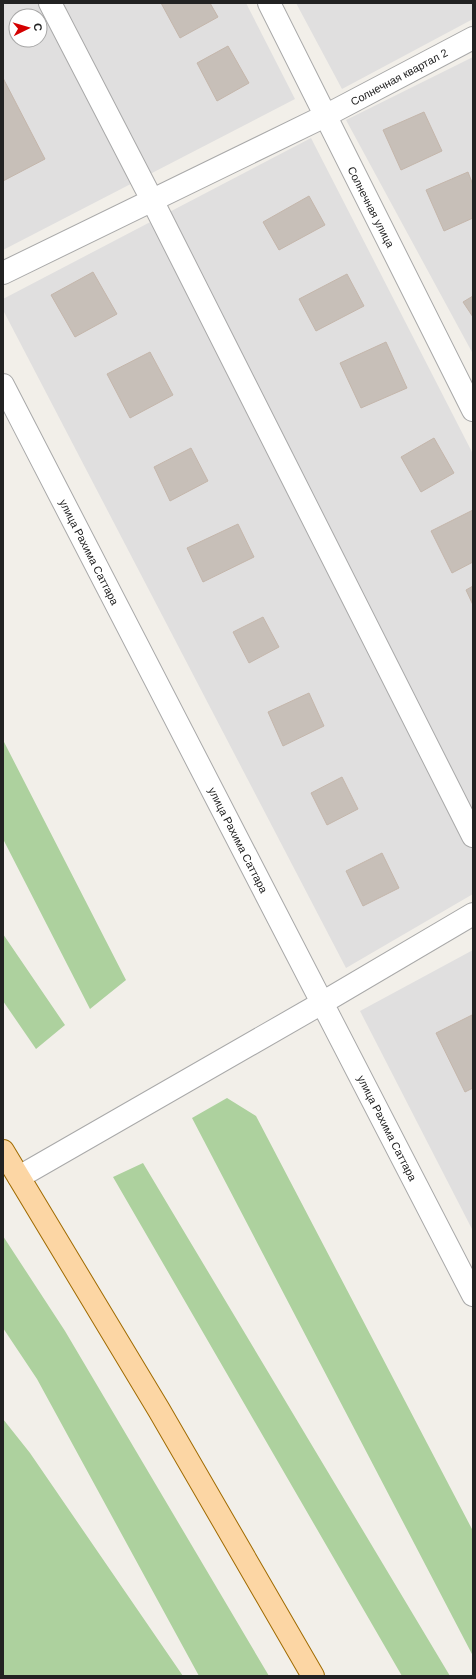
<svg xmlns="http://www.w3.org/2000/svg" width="476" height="1679" font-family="Arial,sans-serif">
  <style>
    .residential { fill: #e0dfdf; fill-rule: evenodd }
    .forest { fill: #add19e }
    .building { fill: #c7bfb8; stroke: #c4b6ab }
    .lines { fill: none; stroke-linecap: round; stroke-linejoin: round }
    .minor-casing { stroke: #a9a9a9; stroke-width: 24 }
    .major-casing { stroke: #a06b00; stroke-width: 24 }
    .minor { stroke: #fff; stroke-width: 22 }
    .major { stroke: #fcd6a4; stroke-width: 22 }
    .labels { text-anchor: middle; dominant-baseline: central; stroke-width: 3; stroke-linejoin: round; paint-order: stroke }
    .street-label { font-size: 11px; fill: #222; stroke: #fff }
  </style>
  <rect width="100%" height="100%" fill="#f2efe9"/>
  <path class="residential" d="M3,3h243l49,96 -292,151zM16,16h24v24h-24z
    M296,3h177v16l-131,70z
    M473,57v297l-127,-234z
    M311,138l162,316v440l-127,74 -343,-658v-11z
    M473,950v281l-113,-220z"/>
  <path class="forest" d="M3,740l123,240 -36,29 -87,-170z
    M3,934l62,91 -29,24 -33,-48z
    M227,1098l29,18 217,415v125l-281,-538z
    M143,1163l307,513h-48l-289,-499z
    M3,1236l62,95 204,345h-70l-162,-297 -34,-51z
    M3,1419l27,34 153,223h-180z"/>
  <path class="building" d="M161,3h49l8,14 -38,21z
    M228,46l21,37 -32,18 -20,-38z
    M3,78l42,81 -42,22z
    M424,112l18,39 -41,19 -18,-40z
    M468,172l5,13v33l-29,13 -18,-41z
    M309,196l16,29 -46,25 -16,-28z
    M93,272l24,42 -42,23 -24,-42z
    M347,274l17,32 -48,25 -17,-32z
    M473,296v21l-10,-15z
    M386,342l21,46 -46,20 -21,-45z
    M150,352l23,43 -43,23 -23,-44z
    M434,438l20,35 -33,19 -20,-35z
    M191,448l17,33 -38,20 -16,-34z
    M473,510v52l-21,11 -21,-42z
    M238,524l16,33 -51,25 -16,-34z
    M473,586v19l-7,-15z
    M263,617l16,30 -30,16 -16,-31z
    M309,693l15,33 -41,20 -15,-34z
    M342,777l16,32 -31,16 -16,-32z
    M382,853l17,35 -36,18 -17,-35z
    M472,1015l1,73 -8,4 -29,-59z"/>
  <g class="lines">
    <g class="minor-casing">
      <path id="minor" d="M50,3l102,197 321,636
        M269,3l204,407
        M3,273l322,-157 148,-78
        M3,385l470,910
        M19,1177l303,-174 151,-89"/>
    </g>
    <g class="major-casing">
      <path id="major" d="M3,1151l156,259 154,266"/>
    </g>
    <use href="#minor" class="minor"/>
    <use href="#major" class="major"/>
  </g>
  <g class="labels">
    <g class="street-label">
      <text transform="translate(399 77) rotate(-28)">Солнечная квартал 2</text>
      <text transform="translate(371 207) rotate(63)">Солнечная улица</text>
      <text transform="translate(89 552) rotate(63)">улица Рахима Саттара</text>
      <text transform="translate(238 840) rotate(63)">улица Рахима Саттара</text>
      <text transform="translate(387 1128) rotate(63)">улица Рахима Саттара</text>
    </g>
  </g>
  <rect width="476" height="1679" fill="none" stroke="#222222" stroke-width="8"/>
  <g transform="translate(28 28) rotate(85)"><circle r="19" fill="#ffffff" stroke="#a7a7a7"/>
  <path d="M0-3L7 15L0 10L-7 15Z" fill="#d40000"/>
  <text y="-6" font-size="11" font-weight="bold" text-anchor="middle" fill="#222222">С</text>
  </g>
</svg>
